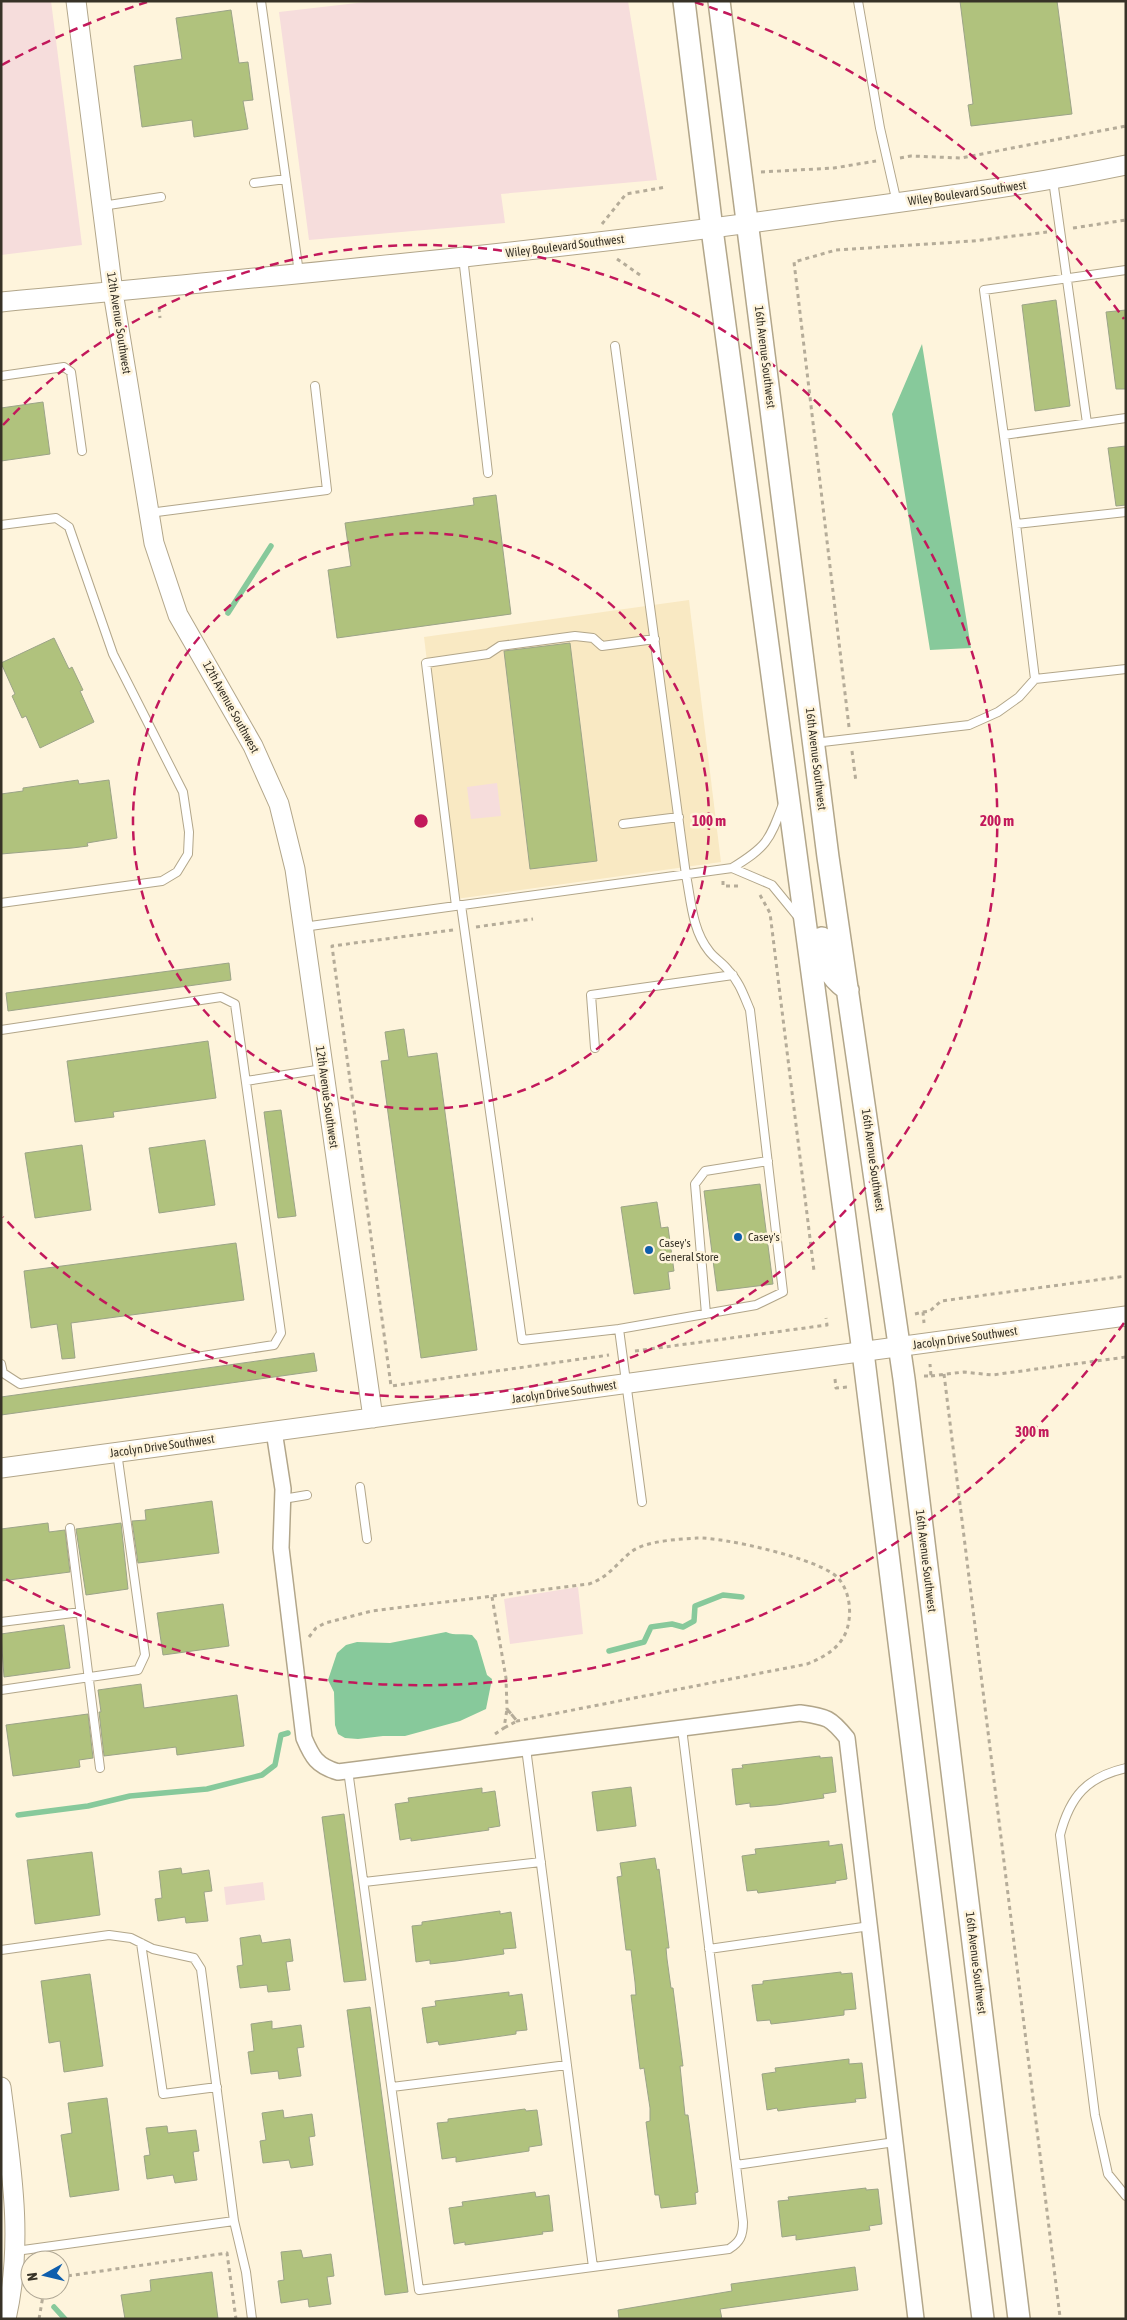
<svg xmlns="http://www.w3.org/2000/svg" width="1127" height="2320" font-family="'Asap Condensed',sans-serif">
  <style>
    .built { fill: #f9e9c3 }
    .green { fill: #f6dddc }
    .water { fill: #87c99b }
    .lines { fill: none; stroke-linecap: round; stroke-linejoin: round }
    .stream { stroke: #87c99b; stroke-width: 5.5 }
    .building { fill: #b0c27d; stroke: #9ca488 }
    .service-casing { stroke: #b2a68a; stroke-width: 10 }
    .minor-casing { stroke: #b2a68a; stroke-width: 18 }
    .tertiary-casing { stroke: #b2a68a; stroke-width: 21 }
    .secondary-casing { stroke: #b2a68a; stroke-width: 24 }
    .path { stroke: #b5ac99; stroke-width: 3; stroke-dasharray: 4 4; stroke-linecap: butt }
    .service { stroke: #fff; stroke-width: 8 }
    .minor { stroke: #fff; stroke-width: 15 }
    .tertiary { stroke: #fff; stroke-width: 19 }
    .secondary { stroke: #fff; stroke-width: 21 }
    .ring { fill: none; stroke: #c2185b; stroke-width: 2.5; stroke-dasharray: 9 6 }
    .poi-dot { fill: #0e5ead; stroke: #fef4dc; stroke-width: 2 }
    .labels { text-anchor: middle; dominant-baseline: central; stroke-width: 5; stroke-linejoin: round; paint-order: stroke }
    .street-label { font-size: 12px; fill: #373227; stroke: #fef4dc }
    .poi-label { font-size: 12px; fill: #373227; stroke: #fef4dc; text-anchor: start }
    .centre { fill: #c2185b; stroke: #fef4dc; stroke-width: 2.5 }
    .ring-label { font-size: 15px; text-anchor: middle; font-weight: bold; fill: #c2185b; stroke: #fef4dc; stroke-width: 5; stroke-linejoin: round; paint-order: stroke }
  </style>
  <rect width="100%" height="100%" fill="#fef4dc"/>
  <path class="built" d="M689,600l32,262 -265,37 -32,-262z"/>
  <path class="green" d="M1,1h50l31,244 -81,10z
    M374,1h254l29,179 -156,14 4,29 -196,17 -30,-228z
    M497,783l4,33 -30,3 -4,-32z
    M578,1587l5,47 -73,10 -6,-45z
    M263,1882l2,18 -39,5 -2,-18z"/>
  <path class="water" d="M922,344l49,304 -41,2 -38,-236z
    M446,1632c9,4 17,1 26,3l5,6 10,34 5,4 -6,30 -26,12 -55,15h-22l-25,3 -13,-1 -7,-4 -3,-9 -1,-33 -6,-12 9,-27 9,-8 11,-3 33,1z"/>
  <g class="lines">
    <path class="stream" d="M228,613l43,-67
      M609,1651l35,-9 7,-15 21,-3 11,3 11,-6 1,-15 28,-11 19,2
      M18,1815l70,-9 42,-10 77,-7 55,-14 13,-10 6,-30 7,-2
      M54,2307l11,12"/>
  </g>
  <path class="building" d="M960,1h97l15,113 -101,12 -3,-21 5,-1z
    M231,10l8,53 9,-1 5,38 -10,1 5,28 -54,8 -2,-17 -50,7 -8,-61 48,-7 -6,-41z
    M1056,300l14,106 -35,5 -13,-106z
    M1126,310v79h-10l-10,-77z
    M43,402l7,52 -49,7v-53z
    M1126,446v59l-10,1 -8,-58z
    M496,495l15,119 -174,24 -9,-68 23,-4 -6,-43 129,-18 -1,-7z
    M54,638l15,31 3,-2 11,23 -3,1 14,31 -54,26 -14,-32 -4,2 -10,-22 3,-2 -14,-31z
    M570,643l27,218 -67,8 -26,-218z
    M78,780l1,4 30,-4 8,58 -30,5 1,3 -16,2 -71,6v-60l22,-3v-3z
    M229,963l2,17 -223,31 -2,-18z
    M404,1029l4,28 29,-4 40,297 -56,8 -40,-297 8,-1 -4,-28z
    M208,1041l8,57 -103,14 1,5 -39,5 -8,-61z
    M281,1110l15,106 -18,2 -14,-106z
    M205,1140l10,65 -56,8 -10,-65z
    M82,1145l9,65 -56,8 -10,-65z
    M760,1184l13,100 -56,7 -13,-100z
    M657,1202l4,26 7,-1 6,44 -6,1 2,17 -36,5 -13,-87z
    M236,1243l8,57 -173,23 4,35 -13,1 -5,-35 -26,4 -7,-57z
    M314,1353l3,18 -316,44v-18z
    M212,1501l7,52 -81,10 -6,-42 14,-1 -1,-10z
    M48,1523l1,9 16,-2 5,42 -69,9v-52z
    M121,1523l7,66 -42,6 -10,-66z
    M223,1604l6,42 -66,9 -6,-42z
    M64,1625l6,43 -66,9 -3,-43z
    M141,1684l3,24 93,-13 7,51 -67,9 -1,-8 -72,9 -5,-44h2l-3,-22z
    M88,1714l5,44 -14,2 1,7 -67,9 -7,-51z
    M820,1756v2l12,-1 4,35 -13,2 1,4 -48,7 -26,2v-4l-14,2 -4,-36 11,-1 -1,-3z
    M631,1787l5,39 -39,5 -5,-39z
    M482,1788v5l13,-2 5,35 -12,2 1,2 -78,11v-3l-11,2 -5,-36 14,-2 -1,-4z
    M344,1814l22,166 -22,2 -22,-165z
    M829,1841v5l13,-2 5,35 -12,2 1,2 -78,10 -1,-3 -10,1 -5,-35 14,-2 -1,-5z
    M92,1852l8,63 -65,9 -8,-64z
    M655,1858l2,12 2,-1 10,79h-3l1,11 4,29h2l10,78h-3l5,49h3l10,77 -3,1 1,11 -35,4 -2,-13h-4l-9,-73 4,-1v-13l-6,-40 -4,1 -9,-74h5l-1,-13 -4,-32h-5l-9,-73 5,-1 -2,-13z
    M181,1868l1,6 27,-4 3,21 -8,1 4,29 -22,2 -1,-6 -27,4 -3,-22 7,-1 -3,-27z
    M500,1911v3l11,-2 5,36 -13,1 1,5 -48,7 -26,3v-4l-14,2 -4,-36 10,-1v-3z
    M260,1935l2,8 28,-4 3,22 -7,1 4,28 -22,2 -1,-7 -27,3 -3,-22 6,-1 -3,-27z
    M841,1972v2l11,-1 4,36 -12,1v5l-47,6 -26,3 -1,-4 -13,1 -5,-36 11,-1v-3z
    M90,1974l13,92 -39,6 -4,-31 -11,2 -8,-62z
    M509,1992v4l13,-2 5,36 -11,1v3l-77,11 -1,-4 -11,2 -5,-35 14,-2 -1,-5z
    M370,2007l38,285 -23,3 -38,-285z
    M272,2021v8l29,-4 3,22 -7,1 4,28 -22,3 -1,-8 -27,3 -3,-22 6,-1 -3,-27z
    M849,2059v5l13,-1 4,35 -11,1 1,3 -48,5 -30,4 -1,-3 -10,2 -5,-36 14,-2 -1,-4z
    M107,2098l12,92 -49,7 -9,-62 11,-2 -4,-30z
    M525,2109l1,2 11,-1 5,35 -13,2v4l-73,11v-5l-14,2 -5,-36 11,-1v-3z
    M283,2110l1,8 28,-4 3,22 -6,1 4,28 -22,3 -2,-8 -26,3 -3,-22 6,-1 -4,-27z
    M167,2126l1,7 28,-3 3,21 -6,1 4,28 -22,3 -2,-8 -26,4 -3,-23 6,-1 -4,-27z
    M866,2188v2l12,-1 4,35 -13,2 1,4 -74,10v-5l-14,2 -4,-36 11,-1 -1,-3z
    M535,2192l1,5 13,-2 4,36 -11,1 1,2 -78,11v-3l-11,2 -5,-36 14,-2 -1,-4z
    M301,2250l2,8 28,-4 3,22 -7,1 4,27 -22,3 -1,-8 -27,4 -3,-22 6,-1 -3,-28z
    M855,2267l3,23 -138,19 2,10h-103l-1,-9 114,-19 -1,-7z
    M212,2272l6,47h-93l-4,-24 30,-4 -1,-11z"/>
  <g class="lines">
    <g class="service-casing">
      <path id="service" d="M261,1l38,272
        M858,1l22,127 17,75
        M1053,180l34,243
        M254,183l32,-4
        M102,206l59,-9
        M463,257l25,216
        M615,346l71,529c5,25 6,55 23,76 5,7 14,12 19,19 11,11 16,26 22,40l33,282 -27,13 -137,24
        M1,376l63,-9 7,5 11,79
        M1004,435l122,-17
        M1126,512l-110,12 19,155 91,-10
        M149,513l178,-23 -12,-104
        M1016,524l-32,-234 142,-20
        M1,525l55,-7 13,9 44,127 70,138 6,40 -1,22 -11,18 -15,9 -161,22
        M814,743l155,-18 29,-13 21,-15 16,-18
        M623,824l56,-7
        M732,868l40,17 27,33
        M461,905l61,435 97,-11 23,173
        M456,906l-30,-243 62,-9 12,-8 75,-10 18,2 9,8 53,-7
        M303,927l429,-59c34,-21 37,-26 51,-64
        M1,1030l220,-33 14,7 46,329 -7,12 -254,39 -17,-11 -2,-9
        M595,1048l-4,-53 142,-20
        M246,1081l77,-12
        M706,1314l-11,-130 10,-13 63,-10
        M360,1487l7,52
        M283,1499l24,-4
        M70,1528l30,240
        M1,1622l80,-10
        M1,1690l137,-20 7,-15 -28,-203
        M526,1748l67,519
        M1126,1768c-39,9 -56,28 -66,67l35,280 13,59 18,22
        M348,1770l71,520 310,-41c11,-7 14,-13 14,-27l-61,-494
        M364,1882l177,-20
        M141,1943l22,151 54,-7
        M709,1949l161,-23
        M1,1950l108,-15 22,3 22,11 41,9 7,11 33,252 12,51 6,47
        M392,2087l175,-22
        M736,2165l159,-23
        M16,2251l218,-30"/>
    </g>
    <g class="minor-casing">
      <path id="minor" d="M274,1431l9,58 -2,59 23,190c8,19 13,28 34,34l462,-59c27,4 30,4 47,25l69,581"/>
    </g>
    <g class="tertiary-casing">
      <path id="tertiary" d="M76,1l37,291 41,251 24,72 75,131 26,58 16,65 78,549
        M1,302c274,-26 549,-50 821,-89 102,-14 203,-27 304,-48
        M1,1468l1125,-152
        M1,2087c10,79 23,153 5,232"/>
    </g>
    <g class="secondary-casing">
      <path id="secondary" d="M684,1l28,228 151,1123 120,967
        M719,1l109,856 76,522 115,940
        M822,938c3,26 4,36 26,52"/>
    </g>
    <path class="path" d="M900,158l11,-2 50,2 165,-32
      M761,172l73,-4 42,-7
      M602,224l24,-30 40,-7
      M1073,228l53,-8
      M617,259l23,16
      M159,308l1,10
      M849,727l-55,-465 42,-12 137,-9 74,-9
      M852,751l4,31
      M723,881v5h15
      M760,895l10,18 44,358
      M476,927l57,-8
      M453,930l-121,16 59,440 218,-31
      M923,1312l7,-1 11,-10 185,-25
      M915,1314l8,-2 1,11
      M635,1351l192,-26 -1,-7
      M944,1374l116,943
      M924,1376h7l-1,-12
      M931,1376l33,-4 28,3 134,-18
      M835,1379l1,9 12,-1
      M309,1637l7,-9 9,-5 47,-12 217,-27c20,-7 27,-20 42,-32 13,-11 49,-13 66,-14 26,-1 124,21 141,40 10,11 13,28 11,42 -3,25 -22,36 -42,44l-290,57 -10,-12 -1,-31 -14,-81
      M495,1734l9,-6 3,-19 10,12 -13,7
      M60,2277l167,-24 9,66
      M39,2319l5,-29"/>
    <use href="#service" class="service"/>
    <use href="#minor" class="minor"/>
    <use href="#tertiary" class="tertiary"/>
    <use href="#secondary" class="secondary"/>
  </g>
  <g class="ring">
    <circle cx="421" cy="821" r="288"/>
    <path d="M3 425A576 576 0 1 1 3 1217"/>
    <path d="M1124 1323A864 864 0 0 1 2 1577M2 65A864 864 0 0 1 147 2M695 2A864 864 0 0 1 1124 319"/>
  </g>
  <g class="poi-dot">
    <circle cx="738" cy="1237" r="5"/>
    <circle cx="649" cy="1250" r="5"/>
  </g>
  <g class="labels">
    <g class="street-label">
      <text transform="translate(967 193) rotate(-8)">Wiley Boulevard Southwest</text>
      <text transform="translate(565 246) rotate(-7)">Wiley Boulevard Southwest</text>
      <text transform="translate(119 323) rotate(81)">12th Avenue Southwest</text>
      <text transform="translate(765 357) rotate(83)">16th Avenue Southwest</text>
      <text transform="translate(231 707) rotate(61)">12th Avenue Southwest</text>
      <text transform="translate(816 759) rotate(83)">16th Avenue Southwest</text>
      <text transform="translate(327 1097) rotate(82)">12th Avenue Southwest</text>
      <text transform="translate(873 1160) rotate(82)">16th Avenue Southwest</text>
      <text transform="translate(965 1338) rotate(-8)">Jacolyn Drive Southwest</text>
      <text transform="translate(564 1392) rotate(-8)">Jacolyn Drive Southwest</text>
      <text transform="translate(162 1446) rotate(-8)">Jacolyn Drive Southwest</text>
      <text transform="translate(926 1561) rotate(83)">16th Avenue Southwest</text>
      <text transform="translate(976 1963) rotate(83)">16th Avenue Southwest</text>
    </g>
    <g class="poi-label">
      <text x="748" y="1237">Casey's</text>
      <text x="659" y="1243">Casey's<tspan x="659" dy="14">General Store</tspan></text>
    </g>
  </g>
  <circle cx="421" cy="821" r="8" class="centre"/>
  <g class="ring-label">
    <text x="709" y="826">100 m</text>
    <text x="997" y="826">200 m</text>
    <text x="1032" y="1437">300 m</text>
  </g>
  <rect width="1127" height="2320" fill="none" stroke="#373227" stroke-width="5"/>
  <g transform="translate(45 2275) rotate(262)"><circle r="24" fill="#fef4dc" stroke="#aea694"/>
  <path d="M0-4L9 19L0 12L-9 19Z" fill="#0e5ead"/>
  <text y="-8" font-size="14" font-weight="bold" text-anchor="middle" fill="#373227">N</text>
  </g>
</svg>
